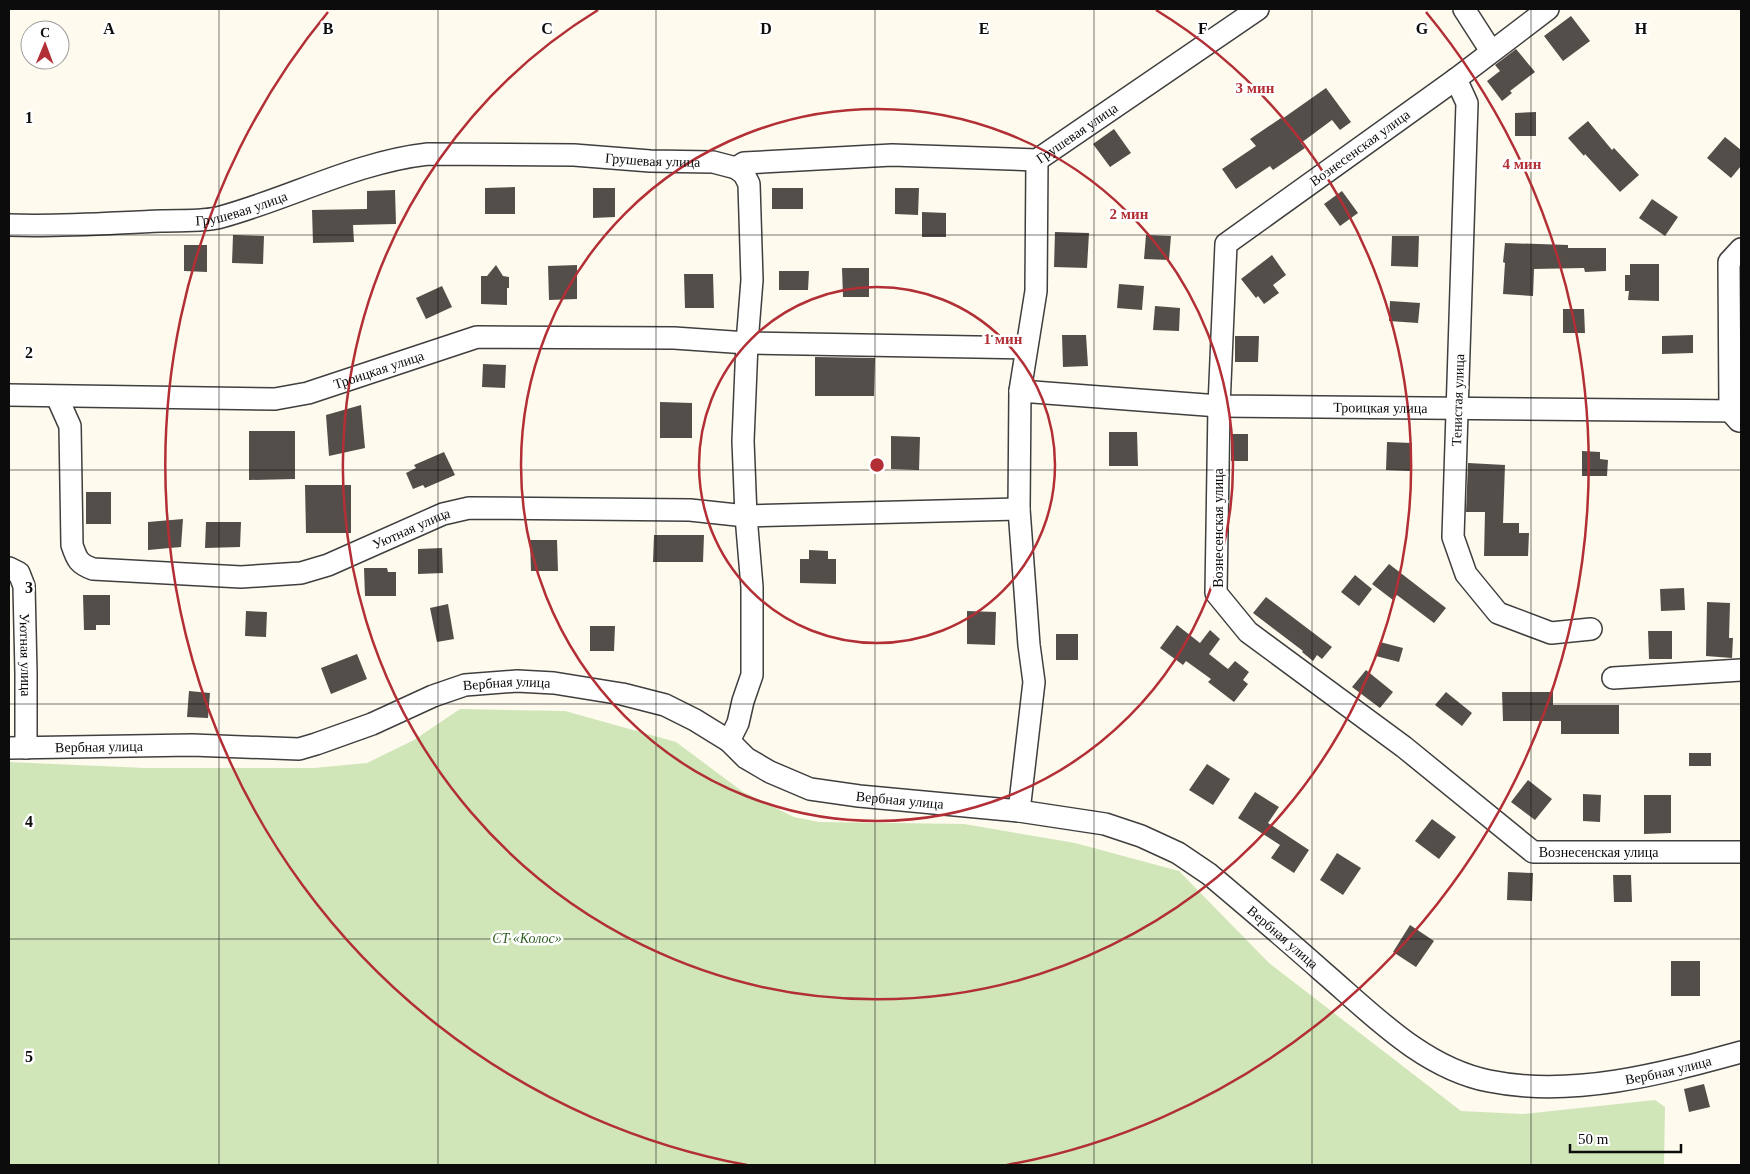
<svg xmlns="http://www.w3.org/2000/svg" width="1750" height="1174" font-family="'Times New Roman',serif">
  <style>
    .green { fill: #d0e6b9 }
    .building { fill: #544e4a }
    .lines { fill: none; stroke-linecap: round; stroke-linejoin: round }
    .minor-casing { stroke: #3f3f3f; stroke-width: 24 }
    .minor { stroke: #fff; stroke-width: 21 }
    .grid { fill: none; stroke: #0c0c0c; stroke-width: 1; stroke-opacity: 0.55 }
    .ring { fill: none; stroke: #b22f36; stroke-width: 2.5 }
    .labels { text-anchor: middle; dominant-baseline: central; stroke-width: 5; stroke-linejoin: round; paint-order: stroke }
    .street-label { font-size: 14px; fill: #0c0c0c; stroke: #fff }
    .park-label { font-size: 14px; font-style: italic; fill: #2f5f22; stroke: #fff }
    .grid-label { font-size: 16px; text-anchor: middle; font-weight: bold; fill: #0c0c0c; stroke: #fff; stroke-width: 5; stroke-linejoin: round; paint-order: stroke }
    .centre { fill: #b22f36; stroke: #fff; stroke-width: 2.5 }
    .ring-label { font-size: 15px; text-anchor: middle; font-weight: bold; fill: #b22f36; stroke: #fff; stroke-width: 5; stroke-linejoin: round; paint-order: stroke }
  </style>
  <rect width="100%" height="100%" fill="#fefaed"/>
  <path class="green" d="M460,709l105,2 111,31 67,50 51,25 25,5 145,2 111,19 104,28 90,92 192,148 62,3 132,-14 10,7 -1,58h-1655v-403l136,6h169l53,-5 47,-23z"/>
  <path class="building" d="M1571,16l19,25 -27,20 -19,-25z
    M1516,49l19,23 -25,19 2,2 -10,8 -15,-20 13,-10 -5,-6z
    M1326,88l25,34 -11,8 -8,-10 -31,23 4,5 -32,22 -3,-4 -34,23 -14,-20 34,-23 -6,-7 31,-21 1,1z
    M1536,112v24h-21v-23z
    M1588,121l24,29 2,-2 25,27 -19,17 -35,-38 -1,2 -16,-18z
    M1114,129l17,24 -21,14 -17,-23z
    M1725,137l16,13v16l-10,12 -24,-20z
    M515,187v27h-30v-26z
    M593,188h22v29l-22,1z
    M772,188h31v21h-31z
    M895,188h24l-1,27 -23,-1z
    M395,190l1,34 -43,1 1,17 -41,1 -1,-33 55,-1v-18z
    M1342,191l16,22 -18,13 -16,-22z
    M1652,199l26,18 -13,19 -26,-18z
    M922,212l24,1v24h-24z
    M1055,232l34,1 -2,35 -33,-1z
    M233,235l31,1 -1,28 -31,-1z
    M1146,235l25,1 -2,24 -25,-1z
    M1392,236h27l-1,31 -27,-1z
    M1505,243l63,2v3h38v23l-21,1 -1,-4 -50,1 -1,27 -30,-2 2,-31 -2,-1z
    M184,245h23v27l-23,-1z
    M1272,255l14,20 -13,10 6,8 -15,11 -6,-8 -2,2 -15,-19z
    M1630,264h29v37l-31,-1 1,-9h-4v-16h5z
    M496,265l7,11 6,1v11h-2v17l-26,-1v-28h6z
    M577,265v34l-28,1 -1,-34z
    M842,268h27v29h-26z
    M779,271h30l-1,19h-29z
    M684,274h29l1,34h-29z
    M1119,284l25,2 -2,24 -25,-2z
    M442,286l10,21 -26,12 -10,-21z
    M1390,301l30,2 -2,20 -29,-2z
    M1155,306l25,2 -1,23 -26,-1z
    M1563,309h21l1,24h-22z
    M1062,335h24l2,31 -25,1z
    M1693,335v18l-31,1v-18z
    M1235,336h24l-1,26h-23z
    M815,357l60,1 -1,38h-59z
    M483,364l23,1 -1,23 -23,-1z
    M660,402l32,1v35h-32z
    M361,405l4,43 -36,8 -3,-41z
    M249,431h46v48l-46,1z
    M1109,432h28l1,34h-29z
    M1231,434h17v27h-17z
    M891,436l29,1 -1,33 -28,-1z
    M1387,442l25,1 -1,28 -25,-1z
    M1582,451l18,1v7l8,1 -1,16h-25z
    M444,452l11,23 -30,13 -2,-3 -10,4 -7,-16 10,-5 -2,-3z
    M1468,463l37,2 -2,58h16v10h10l-1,23h-44l1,-44h-19z
    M305,485h46v48h-45z
    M86,492h25v32h-25z
    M183,519l-2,28 -33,3v-28z
    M206,522h35l-1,25 -35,1z
    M654,535h50l-1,27h-50z
    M530,540h27l1,31h-27z
    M442,548l1,25 -25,1v-25z
    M809,550l19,1v8h8v25l-36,-1v-24h9z
    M1389,564l57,44 -12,15 -37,-28 -4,5 -21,-16z
    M364,568h23l1,4h8v24h-31z
    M1355,575l17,14 -13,17 -18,-14z
    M1684,588l1,22 -24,1 -1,-22z
    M83,595h27v30h-14v5h-12z
    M1266,597l66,50 -10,12 -5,-4 -4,6 -11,-9 1,-1 -50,-38z
    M1707,602l23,1 -1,35h4l-1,20 -26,-2z
    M448,604l6,35 -17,3 -7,-34z
    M246,611l21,1 -1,25 -21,-1z
    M967,611l29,1 -1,33 -28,-1z
    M1177,625l23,18 10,-13 10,9 -11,15 19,15 7,-8 14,11 -6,8 5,4 -14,18 -26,-20 3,-3 -25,-18 -3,4 -23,-17z
    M590,626h25l-1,25h-24z
    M1648,631h24v28h-23z
    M1056,634h22v26h-22z
    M1380,642l23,6 -4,14 -23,-6z
    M357,654l10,25 -36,15 -10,-26z
    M1366,670l27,22 -13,16 -28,-21z
    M189,691l21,2 -2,25 -21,-1z
    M1446,692l26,21 -10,13 -27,-21z
    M1502,692h51v13h66v29h-58v-13h-58z
    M1689,753h22v13h-22z
    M1207,764l23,15 -17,26 -24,-15z
    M1528,780l24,19 -17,21 -24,-18z
    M1255,792l24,15 -11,16 41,27 -15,23 -23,-15 9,-13 -42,-27z
    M1583,794l18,1 -1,27 -17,-1z
    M1644,795h27v38l-27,1z
    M1432,819l24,18 -17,22 -24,-18z
    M1337,853l24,15 -18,27 -23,-15z
    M1508,872l25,1 -1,28 -25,-1z
    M1613,875h18l1,27h-18z
    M1410,925l24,16 -18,26 -23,-15z
    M1671,961h29v35h-29z
    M1704,1084l6,23 -21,5 -5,-23z"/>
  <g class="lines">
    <g class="minor-casing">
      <g id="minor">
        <path d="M1464,9l27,42"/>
        <path id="s1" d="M1548,9l-92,70 -230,165 -7,162 -3,187 32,39 156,115 129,105h208"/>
        <path d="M1456,79l11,24 -14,434 13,37 32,39 53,20 40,-4"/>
        <path id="s2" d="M9,225c51,2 101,-2 152,-4 18,-1 43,1 60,-4 70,-19 135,-55 207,-63l146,1 76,6 63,1 23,6 8,-5 148,-8 145,5 221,-151"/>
        <path id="s3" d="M1020,391l199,15 522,5"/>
        <path id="s4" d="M9,395l266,4 33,-6 169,-56 197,1 73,5 279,5"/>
        <path id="s5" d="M57,397l13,29 2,119c5,15 7,19 21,24l148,8 60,-4 27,-8 115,-51 26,-6 221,2 56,6 -3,-75 4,-98 5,-63 -3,-96 -5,-10 -8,-6"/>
        <path d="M1739,421l-9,-10 -1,-149 12,-13"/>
        <path id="s6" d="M9,568l10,5 5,13 2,87v75"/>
        <path d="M1613,678l128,-8"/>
        <path d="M729,741l9,-18 5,-22 9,-26v-88l-6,-71 273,-7"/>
        <path id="s7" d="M9,748l183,-3 107,4 17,-5 56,-20 61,-28 32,-11 52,-4 37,2 68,11 43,11 30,15 34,21 17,17 24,14 40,17 49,7 160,15 86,13 36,12 37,17 31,21c38,32 77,65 114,98 49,42 100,96 166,109 83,17 172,-7 252,-29"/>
        <path d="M1019,811l15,-129 -5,-37 -10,-136 1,-118 16,-100 1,-131"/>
      </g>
    </g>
    <use href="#minor" class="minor"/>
  </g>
  <path class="grid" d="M219,9v1156M438,9v1156M656,9v1156M875,9v1156M1094,9v1156M1312,9v1156M1531,9v1156M9,235h1732M9,470h1732M9,704h1732M9,939h1732"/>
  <g class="ring">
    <circle cx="877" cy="465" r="178"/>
    <circle cx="877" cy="465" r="356"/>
    <path d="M1156 10A534 534 0 1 1 598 10"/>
    <path d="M747 1165A712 712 0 0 1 328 12M1426 12A712 712 0 0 1 1007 1165"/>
  </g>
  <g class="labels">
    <g class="street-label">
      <text stroke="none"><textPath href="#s2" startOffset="1089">Грушевая улица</textPath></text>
      <text transform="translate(1360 148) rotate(-36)">Вознесенская улица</text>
      <text stroke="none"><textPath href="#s2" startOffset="654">Грушевая улица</textPath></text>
      <text stroke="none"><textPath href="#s2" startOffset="234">Грушевая улица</textPath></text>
      <text stroke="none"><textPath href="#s4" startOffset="374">Троицкая улица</textPath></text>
      <text transform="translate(1458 400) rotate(-88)">Тенистая улица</text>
      <text stroke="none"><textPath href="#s3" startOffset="361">Троицкая улица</textPath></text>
      <text transform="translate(1218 528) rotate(-90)">Вознесенская улица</text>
      <text stroke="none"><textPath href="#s5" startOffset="512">Уютная улица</textPath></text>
      <text stroke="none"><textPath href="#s6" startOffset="94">Уютная улица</textPath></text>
      <text stroke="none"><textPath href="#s7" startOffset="510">Вербная улица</textPath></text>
      <text stroke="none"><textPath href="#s7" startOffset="90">Вербная улица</textPath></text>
      <text stroke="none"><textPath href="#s7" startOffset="930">Вербная улица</textPath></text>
      <text stroke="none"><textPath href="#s1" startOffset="1224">Вознесенская улица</textPath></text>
      <text stroke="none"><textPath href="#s7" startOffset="1350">Вербная улица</textPath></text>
      <text stroke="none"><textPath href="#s7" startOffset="1785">Вербная улица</textPath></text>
    </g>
    <g class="park-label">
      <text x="527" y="938">СТ «Колос»</text>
    </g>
  </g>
  <g class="grid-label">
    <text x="109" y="34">A</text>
    <text x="328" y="34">B</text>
    <text x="547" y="34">C</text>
    <text x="766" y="34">D</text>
    <text x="984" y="34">E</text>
    <text x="1203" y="34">F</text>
    <text x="1422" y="34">G</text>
    <text x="1641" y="34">H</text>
    <text x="29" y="123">1</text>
    <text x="29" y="358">2</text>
    <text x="29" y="593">3</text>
    <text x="29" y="827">4</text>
    <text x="29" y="1062">5</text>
  </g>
  <circle cx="877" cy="465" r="8" class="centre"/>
  <g class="ring-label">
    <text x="1255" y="93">3 мин</text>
    <text x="1522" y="169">4 мин</text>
    <text x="1129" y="219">2 мин</text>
    <text x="1003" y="344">1 мин</text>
  </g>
  <rect width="1750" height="1174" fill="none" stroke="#0c0c0c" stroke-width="20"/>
  <g transform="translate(45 45) rotate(1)"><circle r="24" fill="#ffffff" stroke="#9e9e9e"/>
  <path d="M0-4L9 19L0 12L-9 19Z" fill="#b22f36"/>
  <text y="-8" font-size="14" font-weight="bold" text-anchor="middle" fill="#0c0c0c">С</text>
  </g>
  <path d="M1570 1144v8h111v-8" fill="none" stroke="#0c0c0c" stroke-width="2.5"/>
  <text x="1578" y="1144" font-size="15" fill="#0c0c0c" stroke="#ffffff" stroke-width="4" paint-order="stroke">50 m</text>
</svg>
